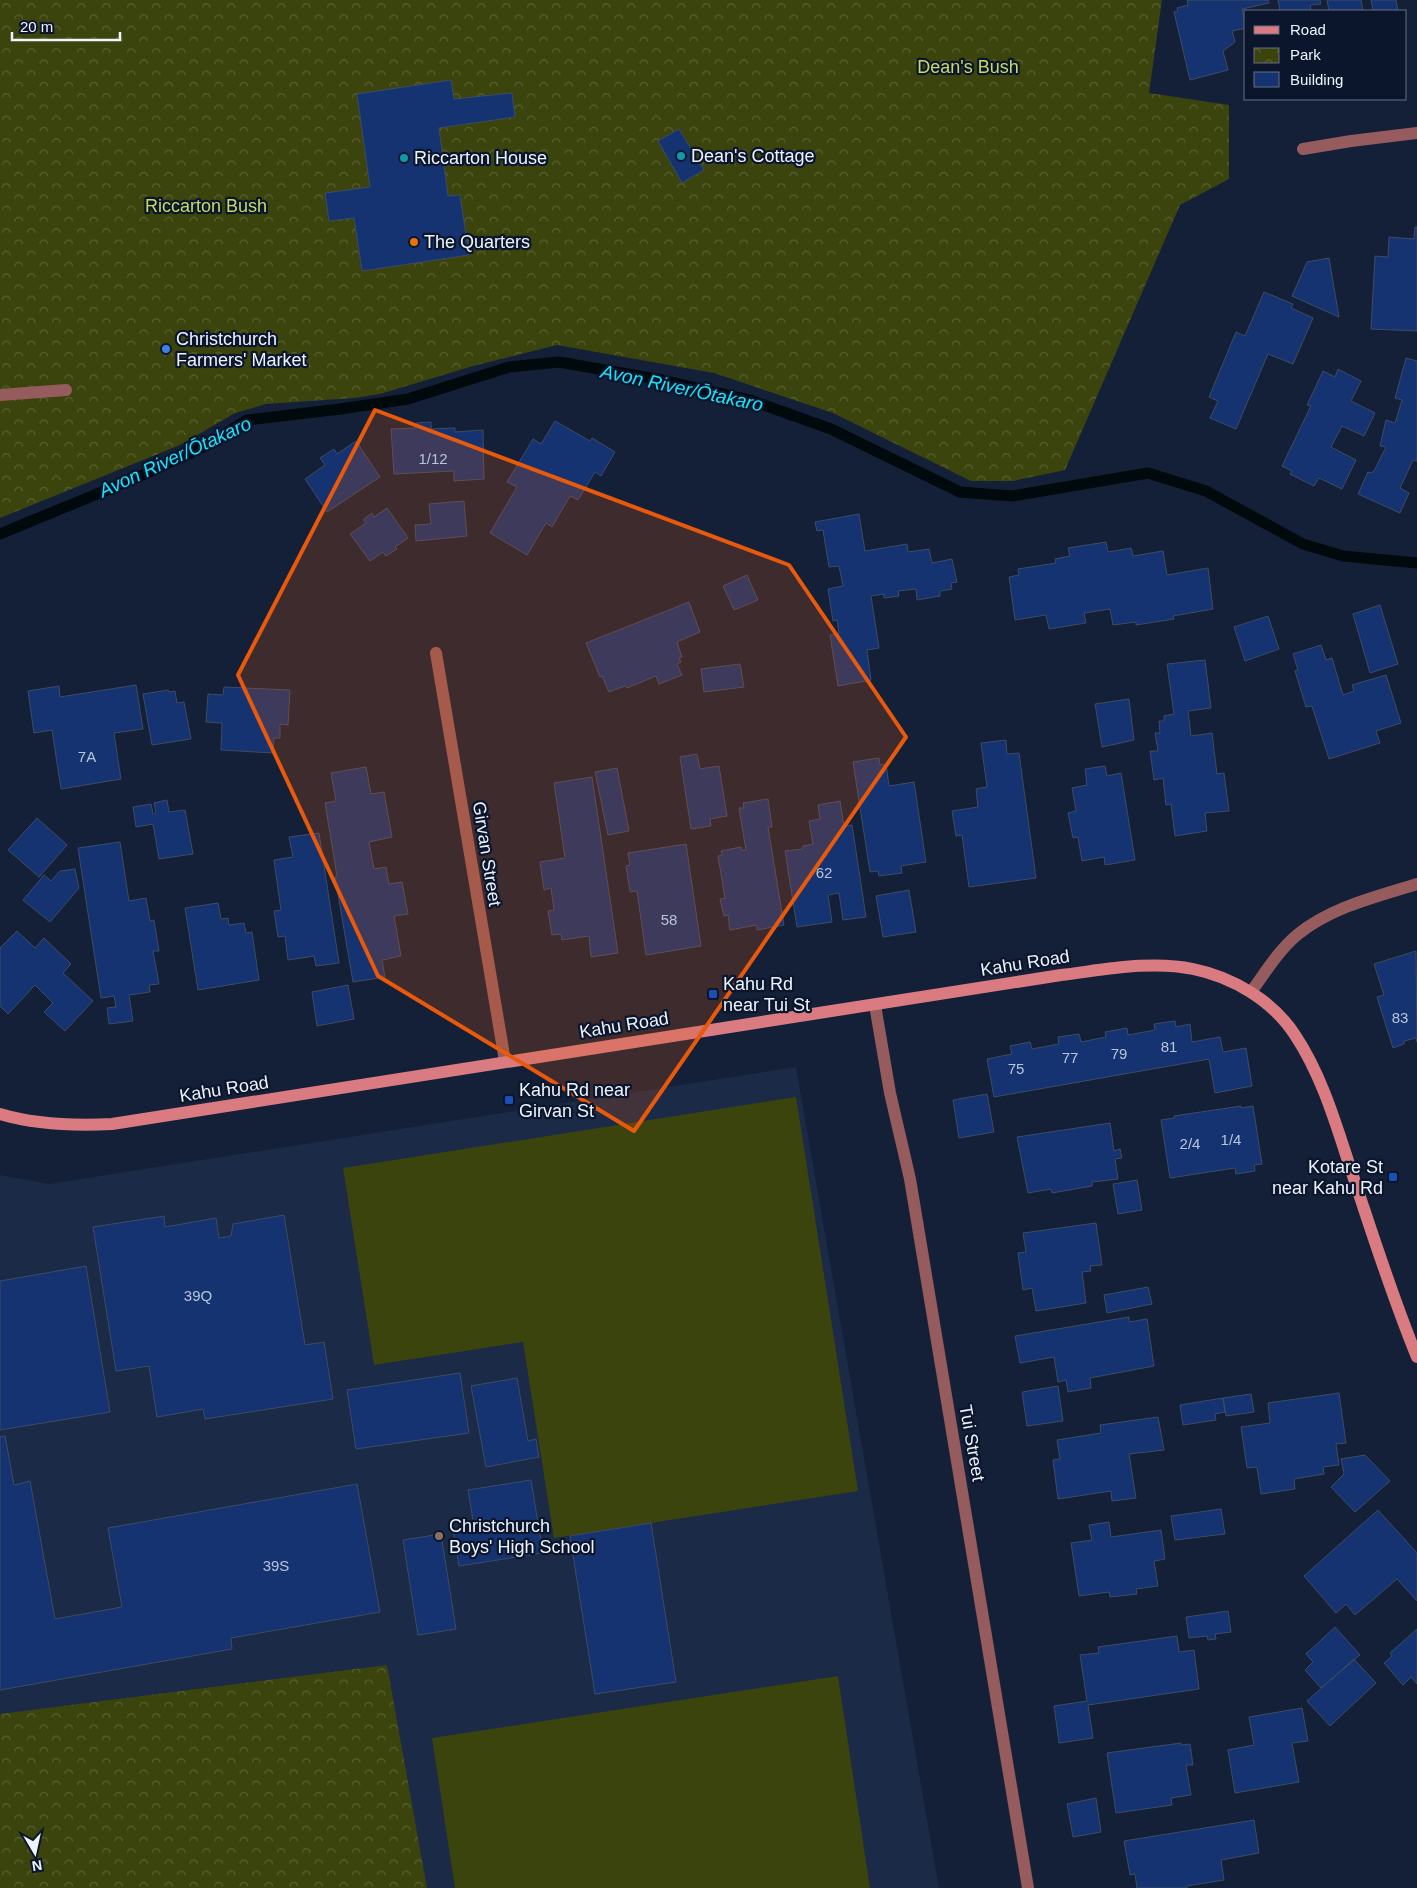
<svg xmlns="http://www.w3.org/2000/svg" width="1417" height="1888" font-family="Helvetica,sans-serif">
  <style>
    .built { fill: #1a2a47 }
    .park { fill: url(#park-crowns) }
    .pitch { fill: #3c440d }
    .lines { fill: none; stroke-linecap: round; stroke-linejoin: round }
    .stream { stroke: #00090c; stroke-width: 11 }
    .building { fill: #153370; stroke: #3d4b66 }
    .service { stroke: #955b5d; stroke-width: 12 }
    .minor { stroke: #955b5d; stroke-width: 12 }
    .secondary { stroke: #d97b80; stroke-width: 12 }
    .marked { fill: #e8590c; fill-opacity: 0.2; stroke: #e8590c; stroke-width: 4; stroke-linejoin: round }
    .culture-dot { fill: #0f9aa8; stroke: #0b162d; stroke-width: 2 }
    .food-dot { fill: #e8710a; stroke: #0b162d; stroke-width: 2 }
    .shop-dot { fill: #3f7fe0; stroke: #0b162d; stroke-width: 2 }
    .transit-dot { fill: #1a4fb4; stroke: #0b162d; stroke-width: 2 }
    .education-dot { fill: #8d6e63; stroke: #0b162d; stroke-width: 2 }
    .labels { text-anchor: middle; dominant-baseline: central; stroke-width: 4.5; stroke-linejoin: round; paint-order: stroke }
    .number-label { font-size: 15px; fill: #b8c4da }
    .park-label { font-size: 18px; fill: #c6da67; stroke: #0b162d }
    .poi-label { font-size: 18px; fill: #eef4fe; stroke: #0b162d; text-anchor: start }
    .street-label { font-size: 18px; fill: #eef4fe; stroke: #0b162d }
    .water-label { font-size: 19px; font-style: italic; fill: #1be3fb; stroke: #0b162d }
  </style>
  <defs>
    <pattern id="park-crowns" width="20" height="18" patternUnits="userSpaceOnUse" patternTransform="scale(1.25)"><rect width="20" height="18" fill="#3c440d"/><path d="M2 6a3 3 0 1 1 6 0M12 15a3 3 0 1 1 6 0" fill="none" stroke="#586031"/></pattern>
  </defs>
  <rect width="100%" height="100%" fill="#132037"/>
  <path class="built" d="M796,1067l143,821h-939v-713l49,9z"/>
  <path class="park" d="M0,0h1162l-13,93 80,12v74l-49,26 -115,265 -52,11h-42l-138,-68 -119,-40 -157,-28 -84,21 -93,28 -26,4 -88,6 -31,9 -55,32 -180,73z
    M387,1665l40,223h-427v-174z"/>
  <path class="pitch" d="M796,1097l62,394 -304,47 -31,-196 -149,23 -31,-197z
    M838,1676l32,212h-415l-23,-150z"/>
  <g class="lines">
    <path class="stream" d="M0,534l138,-57 66,-30 43,-27 93,-11 68,-10 101,-32 50,-5 103,18 88,20 81,29 129,63 52,4 136,-23 58,18 97,53 40,12 74,7"/>
  </g>
  <path class="building" d="M1187,0h81l1,3 -27,6 4,19 -14,3 3,11 -12,9 5,19 -38,10 -16,-68 4,-1 -1,-3 11,-3z
    M1278,0h42l1,4 -11,1 1,6h-31z
    M1327,0h34l2,11h-34z
    M1371,0h25l2,11h-25z
    M451,80l3,19 58,-6 3,24 -76,11 9,68 12,-1 9,60 -107,16 -8,-53 -25,3 -4,-28 45,-6 -13,-93z
    M679,129l25,41 -22,13 -24,-42z
    M1415,227h2v104l-46,-2 4,-73 13,1 1,-20 25,2z
    M1329,258l10,59 -47,-21 15,-34z
    M1264,292l29,12 -2,4 22,10 -20,46 -25,-10 -32,75 -26,-11 8,-17 -9,-4 27,-65 9,4z
    M1406,358l11,3v100l-4,-1 -13,28 9,5 -9,20 -42,-19 10,-22 3,1 3,-2 12,-24 -6,-1 6,-26 9,3 7,-23 -7,-2z
    M1338,369l23,12 -10,20 24,12 -11,23 -22,-10 -11,21 25,13 -14,29 -23,-11 -5,8 -24,-12 2,-3 -10,-5 29,-60 -4,-1 16,-34 12,6z
    M555,421l35,20 2,-3 23,14 -14,24 -6,-4 -17,28 -8,-4 -18,31 -6,-4 -19,32 -37,-22 27,-46 -10,-5 26,-43 8,5z
    M431,422v7l24,-1v4l28,-2 1,49 -30,2v-10l-60,3 -3,-45 25,-1v-5z
    M356,441l24,36 -53,35 -22,-33 20,-14 -5,-7 14,-9 3,5z
    M464,501l3,35 -51,5 -1,-16 16,-1 -2,-20z
    M387,508l21,30 -13,9 2,2 -11,7 -3,-4 -13,9 -20,-27 16,-11 -3,-3 9,-7 2,4z
    M859,514l6,37 42,-7 1,8 21,-3 3,14 20,-4 5,23 -6,1 1,6 -12,2v5l-23,4 -1,-11 -18,2 1,5 -15,2v-4l-13,2 8,52 -12,2 4,30 -33,6 -8,-51 9,-2 -2,-13 -4,1 -5,-32 15,-3 -4,-20 -10,1 -6,-37 -6,1 -2,-9z
    M1106,542l2,10 23,-4 2,8 30,-5 4,24 41,-7 5,41 -40,7 1,3 -38,6v-3l-23,3 -3,-16 -26,4 2,10 -37,6 -3,-14 -31,5 -6,-43 10,-2 -1,-6 38,-6 -1,-4 15,-3 -2,-8z
    M747,575l11,25 -24,10 -11,-24z
    M689,602l11,30 -23,10 5,15 -3,1 2,4 -4,2 5,11 -23,9 -3,-8 -29,12 -2,-2 -16,6 -7,-16 -2,1 -14,-34z
    M1380,605l18,59 -28,9 -17,-59z
    M1268,616l11,33 -34,12 -11,-34z
    M1321,645l5,15 6,-2 11,37 11,-4 -2,-6 34,-10 15,48 -25,8 4,12 -51,16 -17,-53 -6,1 -11,-36 3,-1 -5,-16z
    M1205,660l6,48 -23,3 3,25 21,-3 5,41 7,-1 5,38 -24,2 2,18 -32,5 -4,-32 -5,1 -3,-27 -9,2 -4,-29h8l-3,-18h5l-1,-12h5v-5l10,-2 -7,-50z
    M740,664l4,23 -40,5 -3,-23z
    M136,685l7,44 -29,4 7,46 -60,10 -9,-59 -18,3 -6,-42 31,-5 1,11z
    M224,687l66,3 -2,35 -8,-1v14h-6l-1,15 -52,-3 1,-27 -16,-1 2,-28 15,1z
    M168,690l1,2 6,-1 2,12 7,-1 7,37 -39,6 -9,-51z
    M1129,699l5,41 -32,7 -7,-43z
    M1006,740l1,14 12,-1 17,125 -67,9 -7,-52 -6,1 -4,-25 26,-4 -2,-18 11,-2 -6,-44z
    M697,754l3,15 19,-3 8,50 -17,3 1,7 -20,3 -11,-72z
    M879,758l1,7 6,-1 3,22 25,-4 12,80 -25,4 1,7 -23,3 -1,-5 -8,1 -17,-110z
    M1105,766l2,10 14,-3 14,87 -30,5 -1,-8 -22,4 -4,-24 -5,1 -5,-25 8,-2 -4,-23 15,-3 -2,-16z
    M366,767l5,27 13,-2 8,45 -23,5 5,27 12,-2 3,17 13,-2 6,32 -14,2 7,40 -19,4 3,17 -32,5 -18,-105 2,-1 -12,-73 11,-2 -5,-28z
    M617,768l12,63 -21,4 -13,-63z
    M592,777l26,176 -27,4 -2,-21 -27,4 -1,-6 -9,1 -4,-24 6,-1 -3,-22 -7,2 -4,-28 25,-4 -11,-75z
    M768,799l4,28h-4l16,98 -27,5v-5l-27,5 -2,-15 -4,1 -4,-17 5,-1 -7,-42 4,-1 -1,-4 20,-4v3h5l-7,-42h5l-1,-5z
    M167,800l2,12 16,-2 8,44 -34,5 -6,-35 -17,3 -3,-20 18,-3 2,10 3,-1 -2,-10z
    M840,801l4,25 8,-1 14,92 -23,3 -4,-27 -11,2 4,27 -35,5 -12,-76 18,-2v-3l10,-2 -4,-23 11,-2 -2,-14z
    M37,818l30,27 -28,32 -31,-27z
    M319,833l20,130 -23,3 -2,-10 -26,4 -3,-24 -7,1 -4,-26 7,-1 -7,-50 19,-3 -4,-20z
    M120,842l9,59 17,-3 4,23 4,-1 5,31h-6l6,33 -10,1 1,7 -21,3 4,26 -24,3 -2,-16 9,-1 -2,-11 -13,2 -23,-150z
    M686,844l15,102 -55,9 -9,-64 -7,1 -4,-26 4,-1 -2,-12z
    M75,869l4,19 -29,34 -27,-22 21,-25 7,6 9,-10z
    M909,890l7,42 -33,5 -7,-41z
    M218,903l3,16 7,-1 1,7 15,-2 2,10 6,-1 7,48 -61,10 -13,-82z
    M17,931l18,17 9,-10 27,26 -8,9 30,28 -28,30 -21,-19 9,-9 -18,-18 -27,29 -8,-8v-58z
    M1416,951l1,91 -1,-4 -12,3v3l-11,4 -16,-51 7,-2 -10,-31z
    M348,985l6,34 -37,7 -5,-34z
    M1175,1021l1,6 14,-3 2,18 28,-5 3,15 23,-4 6,38 -37,7 -6,-34 -215,38 -7,-38 25,-5 -2,-8 20,-4 2,7 27,-5 -1,-7 21,-3 2,8 25,-5 -1,-5 22,-4 1,7 27,-5 -1,-6z
    M987,1094l7,38 -35,6 -6,-38z
    M1241,1106v2l12,-2 9,58 -8,1 1,6 -19,3 -1,-6 -65,10 -9,-58 13,-2v-2z
    M1110,1123l4,28 6,-2 2,9 -7,1 3,20 -26,3v4l-40,7 -1,-4 -23,4 -11,-56z
    M1137,1180l5,30 -24,4 -5,-30z
    M284,1215l21,130 19,-3 9,57 -128,20 -2,-10 -46,8 -8,-51 -33,5 -23,-144 71,-11 1,11 51,-9 3,20 12,-2 2,-12z
    M1096,1223l6,42 -12,1 1,5 -9,1 4,31 -50,8 -4,-23 -9,2 -5,-37 8,-1 -3,-19z
    M86,1266l24,146 -110,18v-149z
    M1148,1287l4,17 -45,9 -3,-18z
    M1129,1317v5l18,-3 7,47 -64,12 1,10 -23,4 -2,-12 -8,2 -4,-25 -34,6 -5,-27z
    M460,1373l9,60 -113,16 -9,-59z
    M517,1378l11,63 8,-2 3,18 -53,10 -15,-81z
    M1058,1386l5,35 -36,5 -5,-34z
    M1339,1393l7,50 -10,1 3,21 -16,2 1,7 -30,5 1,10 -34,5 -4,-27 -10,1 -6,-41 29,-4 -2,-20z
    M1251,1394l3,18 -28,4 -3,-18z
    M1223,1398l2,14 -10,2 1,6 -33,5 -3,-20z
    M1158,1417l6,33 -35,4 7,44 -24,3 -1,-10 -53,8 -5,-39 7,-1 -3,-19 44,-7 -1,-8z
    M5,1436l9,49 16,-4 25,138 67,-12 -14,-79 249,-44 23,128 -149,26 1,11 -232,41v-253z
    M1365,1455l25,26 -35,31 -24,-25 13,-13 -3,-15z
    M531,1480l12,73 -84,13 -6,-37 21,-3 -6,-36z
    M1221,1509l4,25 -50,6 -4,-24z
    M1378,1510l39,43v48l-20,-22 -42,36 -9,-11 -10,9 -32,-37z
    M1109,1522l2,15 50,-7 4,29 -11,2 4,25 -22,3 1,5 -27,3 -1,-5 -30,4 -8,-53 21,-3 -3,-15z
    M651,1523l25,159 -81,12 -25,-158z
    M441,1534l15,95 -38,6 -15,-95z
    M1228,1611l3,21 -16,2 1,5 -8,1 -1,-4 -18,2 -3,-21z
    M1335,1627l25,28 -39,33 -16,-18 8,-8 -7,-8z
    M1417,1629v55l-6,-7 -8,8 -19,-22 8,-7 -2,-3z
    M1177,1636l2,16 15,-2 5,39 -111,16 5,33 -34,5 -5,-37 33,-5 -7,-46 19,-2 -1,-6z
    M1354,1659l22,24 -46,43 -23,-25z
    M1302,1708l6,33 -16,2 7,39 -64,11 -7,-43 26,-5 -5,-28z
    M1181,1743v2l9,-1 3,21h-7l5,30 -20,3 1,7 -56,8 -9,-60z
    M1096,1798l5,34 -28,5 -6,-33z
    M1254,1820l5,33 -38,7 3,20 -37,6v2h-50l-2,-14 -5,1 -6,-34z"/>
  <g class="lines">
    <path class="service" d="M0,395l66,-5"/>
    <path class="minor" d="M1303,149l48,-8 66,-8
      M436,653l69,408
      M1251,992c14,-19 27,-41 46,-57 34,-28 79,-38 120,-51
      M875,1005l15,88 20,86 118,709"/>
    <path class="secondary" d="M0,1114c37,11 74,12 112,10l949,-149c42,-5 90,-15 132,-6 40,8 80,32 102,66 26,39 40,86 54,129 22,65 42,130 68,193"/>
  </g>
  <path class="marked" d="M375,410l414,155 117,172 -272,394 -256,-155 -140,-301z"/>
  <g class="culture-dot">
    <circle cx="681" cy="156" r="5"/>
    <circle cx="404" cy="158" r="5"/>
  </g>
  <circle class="food-dot" cx="414" cy="242" r="5"/>
  <circle class="shop-dot" cx="166" cy="349" r="5"/>
  <g class="transit-dot">
    <rect x="708" y="989" width="10" height="10" rx="2.5"/>
    <rect x="504" y="1095" width="10" height="10" rx="2.5"/>
    <rect x="1388" y="1172" width="10" height="10" rx="2.5"/>
  </g>
  <circle class="education-dot" cx="439" cy="1536" r="5"/>
  <g class="labels">
    <g class="number-label">
      <text x="433" y="458">1/12</text>
      <text x="87" y="756">7A</text>
      <text x="824" y="872">62</text>
      <text x="669" y="919">58</text>
      <text x="1400" y="1017">83</text>
      <text x="1169" y="1046">81</text>
      <text x="1119" y="1053">79</text>
      <text x="1070" y="1057">77</text>
      <text x="1016" y="1068">75</text>
      <text x="1231" y="1139">1/4</text>
      <text x="1190" y="1143">2/4</text>
      <text x="198" y="1295">39Q</text>
      <text x="276" y="1565">39S</text>
    </g>
    <g class="park-label">
      <text x="968" y="67">Dean's Bush</text>
      <text x="206" y="206">Riccarton Bush</text>
    </g>
    <g class="poi-label">
      <text x="691" y="156">Dean's Cottage</text>
      <text x="414" y="158">Riccarton House</text>
      <text x="424" y="242">The Quarters</text>
      <text x="176" y="339">Christchurch<tspan x="176" dy="21">Farmers' Market</tspan></text>
      <text x="723" y="984">Kahu Rd<tspan x="723" dy="21">near Tui St</tspan></text>
      <text x="519" y="1090">Kahu Rd near<tspan x="519" dy="21">Girvan St</tspan></text>
      <text x="1383" y="1167" text-anchor="end">Kotare St<tspan x="1383" dy="21">near Kahu Rd</tspan></text>
      <text x="449" y="1526">Christchurch<tspan x="449" dy="21">Boys' High School</tspan></text>
    </g>
    <g class="street-label">
      <text transform="translate(487 854) rotate(81)">Girvan Street</text>
      <text transform="translate(1025 963) rotate(-9)">Kahu Road</text>
      <text transform="translate(624 1025) rotate(-9)">Kahu Road</text>
      <text transform="translate(224 1089) rotate(-9)">Kahu Road</text>
      <text transform="translate(972 1443) rotate(80)">Tui Street</text>
    </g>
    <g class="water-label">
      <text transform="translate(682 388) rotate(12)">Avon River/Ōtakaro</text>
      <text transform="translate(175 457) rotate(-25)">Avon River/Ōtakaro</text>
    </g>
  </g>
  <rect x="1244" y="10" width="162" height="90" fill="#0b162d" stroke="#666f81"/>
  <rect x="1254" y="26" width="25" height="8" fill="#d97b80" stroke="#666f81"/>
  <text x="1290" y="35" font-size="15" fill="#eef4fe">Road</text>
  <rect x="1254" y="48" width="25" height="15" fill="url(#park-crowns)" stroke="#666f81"/>
  <text x="1290" y="60" font-size="15" fill="#eef4fe">Park</text>
  <rect x="1254" y="72" width="25" height="15" fill="#153370" stroke="#666f81"/>
  <text x="1290" y="85" font-size="15" fill="#eef4fe">Building</text>
  <g transform="translate(35 1853) rotate(171)" stroke="#0b162d" stroke-width="4" paint-order="stroke">
  <path d="M0-4L9 19L0 12L-9 19Z" fill="#eef4fe"/>
  <text y="-8" font-size="14" font-weight="bold" text-anchor="middle" fill="#eef4fe">N</text>
  </g>
  <path d="M12 32v8h108v-8" fill="none" stroke="#eef4fe" stroke-width="2.5"/>
  <text x="20" y="32" font-size="15" fill="#eef4fe" stroke="#0b162d" stroke-width="4" paint-order="stroke">20 m</text>
</svg>
